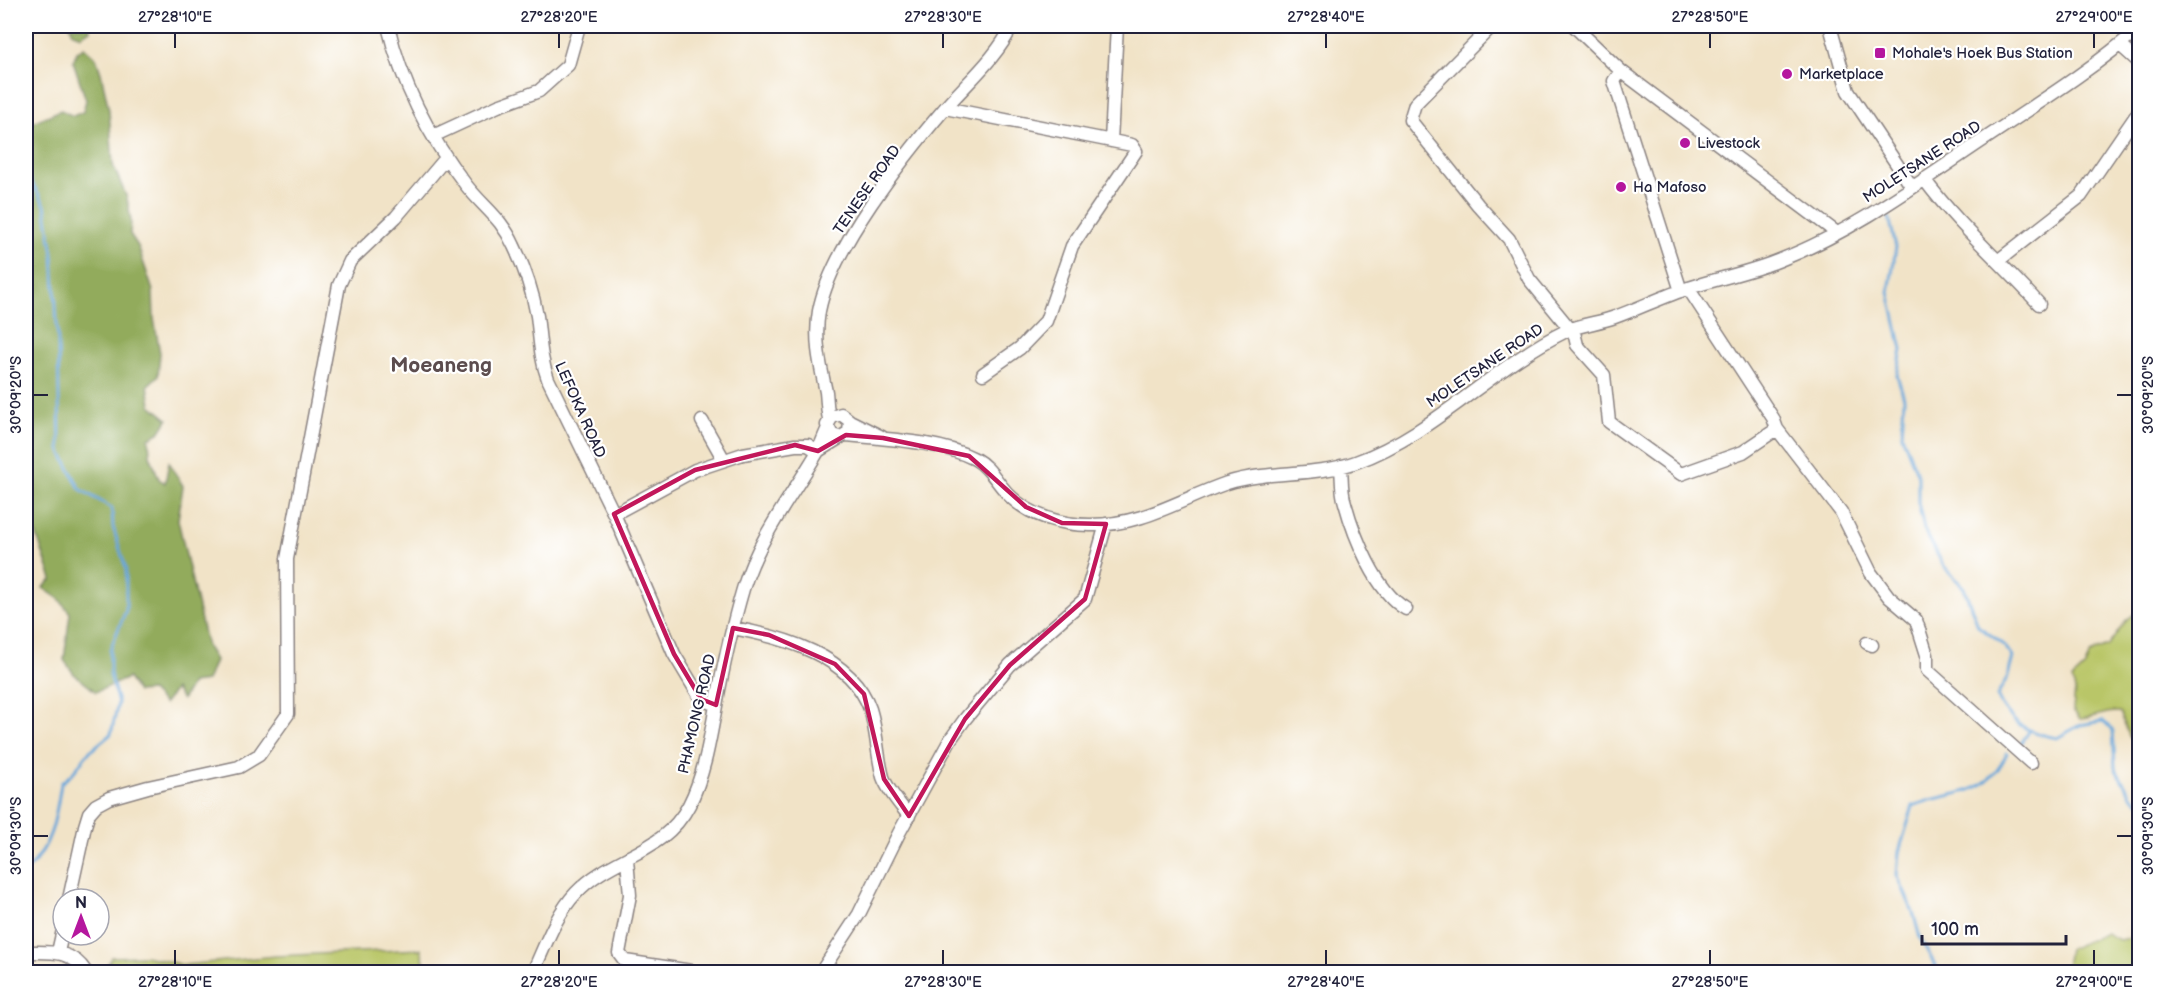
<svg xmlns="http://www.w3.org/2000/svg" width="2165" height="998" font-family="'Balsamiq Sans',sans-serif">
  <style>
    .green { fill: #b9c667; stroke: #6e7451; stroke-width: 1.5 }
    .forest { fill: #92ab5c; stroke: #5a664c; stroke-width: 1.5 }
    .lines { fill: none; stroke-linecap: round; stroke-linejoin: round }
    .stream { stroke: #67a6d9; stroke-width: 3 }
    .minor-casing { stroke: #8a8281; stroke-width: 15 }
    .minor { stroke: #fff; stroke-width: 12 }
    .marked { fill: none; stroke: #c2185b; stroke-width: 4.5; stroke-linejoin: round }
    .ticks { fill: none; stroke: #22223b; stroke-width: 2 }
    .poi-dot { fill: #b5179e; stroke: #fff; stroke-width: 2 }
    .labels { text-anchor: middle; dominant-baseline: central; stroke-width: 4.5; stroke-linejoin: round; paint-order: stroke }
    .poi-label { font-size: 15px; fill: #22223b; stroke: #fff; text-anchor: start }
    .street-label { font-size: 15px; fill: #22223b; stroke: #fff }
    .district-label { font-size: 21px; font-weight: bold; fill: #5c4d4f; stroke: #fff }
    .neatline { fill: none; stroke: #22223b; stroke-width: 2 }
    .ticks-label { font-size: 15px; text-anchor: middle; fill: #22223b }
  </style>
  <rect width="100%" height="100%" fill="#fff"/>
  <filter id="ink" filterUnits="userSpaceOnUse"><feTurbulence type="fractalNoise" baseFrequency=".0167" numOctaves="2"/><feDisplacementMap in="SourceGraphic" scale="12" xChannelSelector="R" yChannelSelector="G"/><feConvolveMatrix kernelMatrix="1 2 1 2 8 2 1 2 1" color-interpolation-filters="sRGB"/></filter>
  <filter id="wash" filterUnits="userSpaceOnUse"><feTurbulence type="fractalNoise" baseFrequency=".008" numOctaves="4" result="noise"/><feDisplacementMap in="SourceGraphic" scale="24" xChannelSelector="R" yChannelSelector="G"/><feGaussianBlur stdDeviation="1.35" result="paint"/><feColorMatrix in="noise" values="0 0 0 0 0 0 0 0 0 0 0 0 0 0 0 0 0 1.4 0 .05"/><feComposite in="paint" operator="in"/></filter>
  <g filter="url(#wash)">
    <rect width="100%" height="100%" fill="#f1e3c7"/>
    <path class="green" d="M2139,610l1,128h-10l-10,-26c-18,-1 -23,6 -40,7l-7,-9 2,-20 -3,-11 13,-12 4,-11 8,-6 11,-4 19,-27z
      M2139,930v42h-74l4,-23 37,-16 13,7 14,-3z
      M421,949l6,23h-322l6,-15 34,-1 39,9 92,-9z"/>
    <path class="forest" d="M70,26h19l1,4 -9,6 -8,-3z
      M84,47l12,11 5,15 8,37 4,55 14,33 4,23 -1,13 8,12 15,45 1,28 6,34 -2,23 -10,9 3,20 17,14 -9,14 -10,5 1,17 9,24 6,4 4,-21 14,24 -5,34 29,127 8,13 -8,21 -15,2 -10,17 -7,-11 -11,15 -13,-13 -14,1 -9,-14 -32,14 -22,-18 -10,-14 6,-47 -11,-14 -16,-11 9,-9 -20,-57 -1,-40 3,-16 -8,-49v-292l35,-15 12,6 10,-4 3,-12 -13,-39 4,-9z"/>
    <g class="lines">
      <path class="stream" d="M26,173l19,32 8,49 5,89 2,107 20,39 32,19 1,19 13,42v41l-16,40v24l8,29 -7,31 -22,18 -17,22 -11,9c-5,33 -9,65 -35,88
        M1889,217l7,30 -7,45 13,58 -5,25 7,23 -2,37 16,41v26l6,27 19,36 21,23 14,38 25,18 10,13 -5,19 -11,20c12,27 31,37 60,42l23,-13 23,-4 10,9 2,38 16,27 9,8
        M2020,745l10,-15
        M1939,972l-19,-34 -7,-26 -16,-37 2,-23 14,-46c39,-17 73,-5 94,-53"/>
    </g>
  </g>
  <g filter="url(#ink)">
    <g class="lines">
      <g class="minor-casing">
        <path id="minor" d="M388,26c14,59 41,111 78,159 18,23 35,32 48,61 10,21 19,47 23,70 3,22 3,42 11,63l66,135 60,140 27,45 15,6
          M1492,26l-77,78 -5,16 68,85 31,34 20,40 41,50
          M1574,26l47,45 216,162
          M1830,26l18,65 64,96
          M2120,45l20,18
          M1621,71l-7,10 67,210
          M945,108l187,37 4,6 -64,95 -26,75 -26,27 -37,26
          M433,136l65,-30 41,-15 29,-26 11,-39
          M1111,141l6,-115
          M1924,179c34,46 77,83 115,125
          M1999,260l82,-64 59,-86
          M1688,288l85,130 4,11 64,83 30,61 18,24 27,23 11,35v15l104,93
          M1573,328l4,17 27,30 5,47 72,52 62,-22 34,-23
          M829,419c-2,-9 -2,-18 -3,-27 -6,-28 -12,-52 -7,-81 12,-63 85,-155 127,-204 23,-26 51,-50 66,-81
          M702,421l22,39
          M850,421l32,16
          M846,435c39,4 94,6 129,24 15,8 22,24 34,36 20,21 53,30 81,30 54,0 88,-25 137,-42 42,-13 88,-6 129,-21 78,-28 136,-95 210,-131 15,-7 33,-8 49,-14 25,-9 49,-21 74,-29 30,-10 62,-16 91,-28 72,-28 136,-75 200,-118 55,-37 109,-70 160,-114
          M818,451l31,-19 1,-11 -9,-7 -9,3 -5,8 5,10 7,2
          M1341,466c1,12 0,26 4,37 9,33 31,89 61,106
          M614,514l81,-44 48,-16 52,-9h13l10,6
          M733,628c49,9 118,27 137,81 7,22 7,46 13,68 5,14 17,27 26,39
          M1867,643l5,2
          M627,859l3,36 -11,58 6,8 73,11
          M69,899l16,-73 4,-13 7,-8 13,-7 39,-11 91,-20 20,-12 29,-41 -1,-155 52,-274 11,-24 46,-44 50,-59
          M26,952c24,0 45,-3 60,20
          M58,952l5,-22
          M533,972c12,-26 23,-58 43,-79 34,-37 88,-39 113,-88 17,-33 22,-74 29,-110 7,-36 15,-72 25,-106 15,-50 48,-92 74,-136 4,-8 7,-17 11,-25
          M821,972l38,-58 40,-81 51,-93 15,-21 45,-54 75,-66 21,-75"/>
      </g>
      <use href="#minor" class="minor"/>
    </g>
  </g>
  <path class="marked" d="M846,435l37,3 86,18 57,51 36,16 44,1 -21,75 -75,66 -45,54 -56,97 -25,-37 -20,-85 -29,-30 -66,-29 -36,-7 -17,77 -15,-6 -27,-45 -60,-140 81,-44 100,-25 23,6z"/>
  <path class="ticks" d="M175,33v15M559,33v15M943,33v15M1326,33v15M1710,33v15M2094,33v15M33,395h15M2117,395h15M33,836h15M2117,836h15M175,950v15M559,950v15M943,950v15M1326,950v15M1710,950v15M2094,950v15"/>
  <g class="poi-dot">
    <rect x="1874" y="47" width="12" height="12" rx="3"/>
    <circle cx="1787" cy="74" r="6"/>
    <circle cx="1685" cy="143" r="6"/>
    <circle cx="1621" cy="187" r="6"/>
  </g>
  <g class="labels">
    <g class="poi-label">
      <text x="1892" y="53">Mohale's Hoek Bus Station</text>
      <text x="1799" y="74">Marketplace</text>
      <text x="1697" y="143">Livestock</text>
      <text x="1633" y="187">Ha Mafoso</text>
    </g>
    <g class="street-label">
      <text transform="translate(1922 162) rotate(-33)">MOLETSANE ROAD</text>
      <text transform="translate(867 190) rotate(-55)">TENESE ROAD</text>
      <text transform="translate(1485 366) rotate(-34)">MOLETSANE ROAD</text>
      <text transform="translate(580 410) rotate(66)">LEFOKA ROAD</text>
      <text transform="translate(697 714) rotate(-77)">PHAMONG ROAD</text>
    </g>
    <g class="district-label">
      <text x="441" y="365">Moeaneng</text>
    </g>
  </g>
  <rect width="2165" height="998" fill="none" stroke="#fff" stroke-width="66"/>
  <g transform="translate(81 917)"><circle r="28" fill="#ffffff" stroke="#a7a7b1" stroke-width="1.5"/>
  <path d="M0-4.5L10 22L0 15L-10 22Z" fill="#b5179e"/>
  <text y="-9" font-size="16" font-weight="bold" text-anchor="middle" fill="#22223b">N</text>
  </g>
  <path d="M1922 935v9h144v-9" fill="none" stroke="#22223b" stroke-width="3"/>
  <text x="1931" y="935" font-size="18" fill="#22223b" stroke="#ffffff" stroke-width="4.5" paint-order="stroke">100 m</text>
  <rect x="33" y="33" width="2099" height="932" class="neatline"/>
  <g class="ticks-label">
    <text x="175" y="22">27°28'10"E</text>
    <text x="559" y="22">27°28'20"E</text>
    <text x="943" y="22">27°28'30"E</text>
    <text x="1326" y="22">27°28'40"E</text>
    <text x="1710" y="22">27°28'50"E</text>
    <text x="2094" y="22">27°29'00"E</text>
    <text transform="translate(16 395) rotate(-90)" y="5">30°09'20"S</text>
    <text transform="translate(2148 395) rotate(-90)" y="5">30°09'20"S</text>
    <text transform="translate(16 836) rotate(-90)" y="5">30°09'30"S</text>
    <text transform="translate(2148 836) rotate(-90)" y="5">30°09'30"S</text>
    <text x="175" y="987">27°28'10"E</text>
    <text x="559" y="987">27°28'20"E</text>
    <text x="943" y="987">27°28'30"E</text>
    <text x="1326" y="987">27°28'40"E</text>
    <text x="1710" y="987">27°28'50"E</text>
    <text x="2094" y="987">27°29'00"E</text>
  </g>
</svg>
